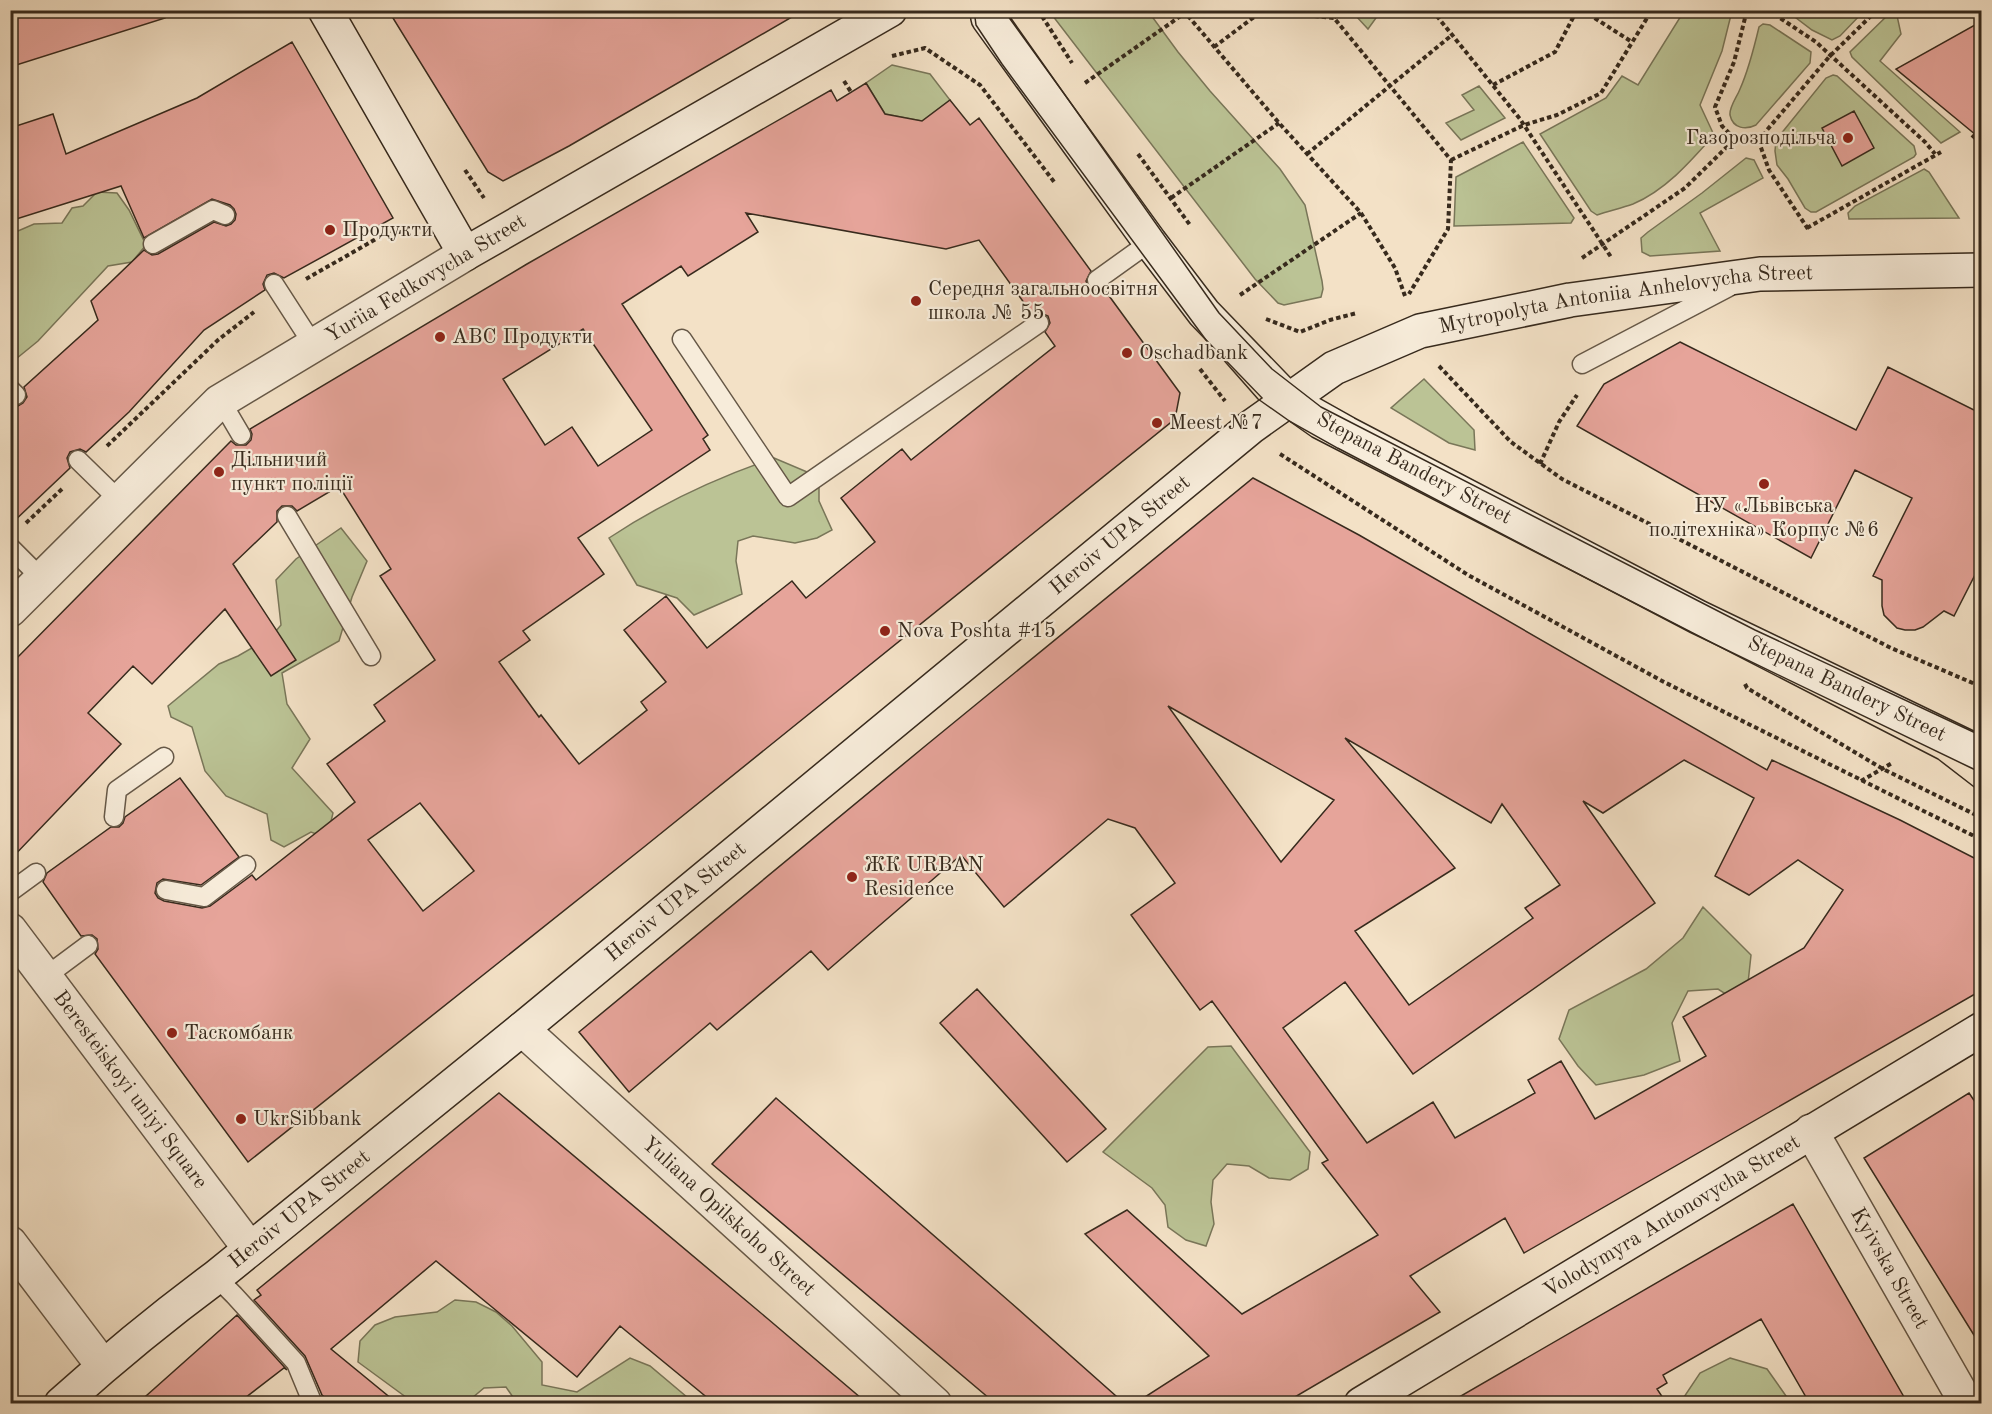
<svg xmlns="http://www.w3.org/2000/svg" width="1992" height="1414" font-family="'Old Standard TT',serif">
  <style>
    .green { fill: #bbc395; stroke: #797659; stroke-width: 1.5 }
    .building { fill: #e6a49a; stroke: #372a1d; stroke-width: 1.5; fill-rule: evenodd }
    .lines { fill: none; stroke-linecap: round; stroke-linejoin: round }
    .lane-casing { stroke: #665847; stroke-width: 21 }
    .street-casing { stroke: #665847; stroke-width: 36 }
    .secondary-casing { stroke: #372a1d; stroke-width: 36 }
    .path { stroke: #372a1d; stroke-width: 4; stroke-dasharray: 4.5 3; stroke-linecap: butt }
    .lane { stroke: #f7ecda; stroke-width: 18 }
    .street { stroke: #f7ecda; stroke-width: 33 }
    .secondary { stroke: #f7ecda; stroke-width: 33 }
    .tram { stroke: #372a1d; stroke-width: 1.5 }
    .poi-dot { fill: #8f2418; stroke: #f7ecda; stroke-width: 2 }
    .labels { text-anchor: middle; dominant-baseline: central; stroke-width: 4.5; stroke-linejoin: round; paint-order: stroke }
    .poi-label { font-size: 21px; fill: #372a1d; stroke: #f7ecda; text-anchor: start }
    .street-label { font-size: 21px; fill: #372a1d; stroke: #f7ecda }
  </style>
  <rect width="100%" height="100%" fill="#f3e1c6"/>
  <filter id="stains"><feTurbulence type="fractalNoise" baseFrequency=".00333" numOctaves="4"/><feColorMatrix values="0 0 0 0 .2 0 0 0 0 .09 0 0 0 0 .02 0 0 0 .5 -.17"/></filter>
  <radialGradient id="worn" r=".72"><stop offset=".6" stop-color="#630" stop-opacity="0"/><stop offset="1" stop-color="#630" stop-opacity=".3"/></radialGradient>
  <path class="green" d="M1358,10h23v1l-13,18 -13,-14z
    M1049,11h99l30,41 32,39 70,78 25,36 17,76 1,8 -2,8 -37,8 -6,-2 -23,-24z
    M1684,11h48l-10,40 -22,54 14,30c-23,26 -48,55 -81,69 -11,4 -24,7 -36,11l-6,-4 -51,-77 66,-36 16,-22 16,9z
    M1787,11h77l-24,25 -8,4 -20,-10z
    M1892,11h4l5,23 -21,27 80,71 -19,11 -89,-86 -2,-5z
    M1763,24l7,1 41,27 -1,11 -54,62c-10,5 -23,4 -26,-10 -1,-8 7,-18 10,-26 9,-20 14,-41 19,-62z
    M892,65l38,9 20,26 -28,21 -37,-7 -19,-31z
    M1833,75l4,1 77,70 2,8 -2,3 -98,55h-5l-6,-4 -17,-29 -11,-14 -2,-14 1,-11 50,-62z
    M1479,86l26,32 -44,22 -15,-17 28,-13 -12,-15z
    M1523,142l51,76 -3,5 -117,3 2,-49z
    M1746,158l8,2 9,18 -63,35 20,38 -70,5 -8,-4 -1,-14 7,-6 54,-39z
    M1924,169l5,3 30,46 -110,1 -1,-6 7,-7z
    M97,192l20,1 12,17 17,35 -14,17 -24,4 -70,75 -27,22v-129l23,-10 28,-1 10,-15 11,-2z
    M1424,379l50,51 1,20 -26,-7 -58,-35z
    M774,458l45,19v24l13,29 -15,8 -22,5 -42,-7 -15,5 -2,20 6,33 -48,21 -17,-17 -40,-13 -28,-47c51,-34 107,-60 165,-80z
    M341,528l26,33 -15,36 -13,44 -57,32 5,31 23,35 -18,29 41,45 -6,25 -16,-6 -27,15 -13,-7 -4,-26 -41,-18 -21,-25 -13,-44 -21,-10 -3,-11 51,-42 19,-8 33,-19 10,-12 -5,-45 20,-21z
    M1703,907l48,48 -3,28 -10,19 -20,-13 -30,2 -16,32 8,38 -36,14 -48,10 -18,-19 -19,-27 10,-29 77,-41 37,-31z
    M1231,1046l79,106 -2,17 -18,11 -21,-2 -20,-12 -22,-2 -14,16 -2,22 3,22 -8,22 -20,-6 -18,-13 -3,-22 -13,-17 -49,-36 105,-105z
    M455,1300l21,2 20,10 16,14 30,36v23l35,7 53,-34 20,8 44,37h-177l-11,-16 -22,1 -18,15h-52l-56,-41 2,-21 15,-16 20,-8 42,-5z
    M1730,1358l37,11 24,34h-111l20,-30z"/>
  <path class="building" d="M39,10h125l1,8 -155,49v-48z
    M388,10h416l-235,136 -66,35 -15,-9z
    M1982,21v119l-86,-71z
    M292,42l101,176 -109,60 -10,-5 -7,2 -4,9 2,6 -61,40 -75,82 -43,40 -6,-3 -10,3 -3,6 3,10 -60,57v-121l8,2 5,-3 4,-6 -3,-10 74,-67 -7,-19 53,-51 8,5 6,-1 56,-32 12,4 5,-2 4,-4 1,-6 -2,-5 -4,-4 -18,-6 -68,39 -23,-52 -111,35v-93l43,-14 13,40 131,-56z
    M866,83l19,31 37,7 28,-21 20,25 9,-7 112,153 -5,10 2,6 10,4 6,-2 76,104 -5,26 -531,428 -396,315 -153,-208 3,-5 -1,-10 -5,-4 -11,1 -38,-54 4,-9 64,-46h8l4,-4 2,-6 55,-39 59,79 -38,28 -38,-6 -6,4 -2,10 3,5 6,3 38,7 8,-2 42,-31 4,5 99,-78 -28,-38 58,-43 -11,-16 61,-45 -55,-84 11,-7 -52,-83 -42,25 -5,-5h-10l-5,5v11l-44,42 63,96 -25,16 -46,-67 -73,75 -19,-18 -45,47 33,31 -111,116v-195l221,-224 5,4h10l5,-5 1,-6 -2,-5 277,-165 304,-174 6,11zM746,213l200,36 33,-9 53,74 7,-2 9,4 2,7 -5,9 10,14 -144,114 -9,-11 -61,49 34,44 -69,56 -14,-17 -85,67 -41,-52 -42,34 42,52 -25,20 6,8 -68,54 -38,-49 -2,2 -40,-55 31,-22 -7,-9 81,-57 -26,-36 132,-88 -7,-11 5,-4 -86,-131 59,-38 7,10 70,-44zM583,329l69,101 -54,36 -26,-39 -27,18 -42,-66zM420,803l54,68 -51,40 -55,-71z
    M1854,111l20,37 -32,18 -20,-38z
    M1680,342l176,88 32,-63 94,47v147l-28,55 -10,-5 -21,16 -8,3h-10l-8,-2 -13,-13 -2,-9v-26l-9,-4 39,-78 -57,-28 -44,88 -234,-132 27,-42z
    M1253,478l106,57 408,235 5,-10 128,60 82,42v128l-458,263 -19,-35 -95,58 30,36 -157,92h-149l75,-48 -124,-122 42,-24 115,104 136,-79 -56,-72 6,-3 -116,-159 -12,9 -69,-95 44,-32 -40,-55 -27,-9 -104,88 -43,-52 -133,115 -17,-19 -94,79 -7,-7 -81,69 -50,-60 345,-285zM1168,706l166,94 -53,62zM1345,738l146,85 11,-19 58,81 -35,23 8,10 -124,87 -54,-74 100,-63zM1684,760l70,38 -39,78 34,19 49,-35 45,30 -39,58 -121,69 23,39 -111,63 -34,-58 -33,19 7,13 -80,45 -22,-36 -66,41 -84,-115 62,-46 68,92 242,-171 -72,-102 20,12z
    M977,989l129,140 -39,33 -127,-139z
    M499,1093l269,226 100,85h-153l-95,-78 -43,51 -141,-116 -105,88 67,55h-65l-11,-9 -17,-39 -51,-56 7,-5 -4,-5z
    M1969,1093l13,19v236l-118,-190z
    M776,1098l234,204 115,102h-129l-284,-240z
    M1793,1204l115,200h-98l-49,-85 -98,56 4,8 -10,6 10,15h-220z
    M237,1315l50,55 -3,-2 -47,36h-100z"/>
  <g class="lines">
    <g class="lane-casing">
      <path id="lane" d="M153,244l60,-34 12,5
        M1097,280l53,-38
        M274,284l40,62
        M682,339l106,158 251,-174
        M1582,364l147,-77
        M10,389l6,6
        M221,401l20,34
        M78,460l42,41
        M287,516l84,140
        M10,547l32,32
        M114,817l3,-27 47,-33
        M166,890l38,7 42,-32
        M10,892l26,-19
        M45,977l43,-32
        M216,1277l18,18 62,68 17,41"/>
    </g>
    <g class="street-casing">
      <g id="street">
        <path d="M10,610l209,-208 246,-148"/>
        <path id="s1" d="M10,930l240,319"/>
        <path id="s2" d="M522,1029l413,375"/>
        <path id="s3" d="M1811,1131l156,273"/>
        <path d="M10,1243l93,123"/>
      </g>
    </g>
    <g class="secondary-casing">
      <g id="secondary">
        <path d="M325,10l140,244 425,-244"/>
        <path id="s4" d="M987,10l1,8 162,224 54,71 85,88 57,32 352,184 284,137"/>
        <path id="s5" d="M61,1404c50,-45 101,-87 155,-127l306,-248 729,-602 83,-59 86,-37 150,-31 190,-26 222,-4"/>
        <path id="s6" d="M1361,1404l621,-375"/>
      </g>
    </g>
    <path class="path" d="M1038,10l34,53
      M1183,10l96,113 82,90 34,55 10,28
      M1432,10l88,109 91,138
      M1582,10l50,32
      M1768,10l48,32 109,100 10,12
      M1334,18l5,-8
      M1214,47l48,-36 72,7 117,142 -3,69 -39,65
      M892,56l33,-8 55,37 75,98
      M844,81l7,11
      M1085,83l100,-70
      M1493,85l62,-33 22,-42
      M1972,135l10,10
      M1735,139l24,3 10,28 39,59
      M1759,142l8,-12 62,-73 48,-47
      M1138,154l52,71
      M1307,154l145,-119
      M1451,160l73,-35 33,-10 44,-22 51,-83
      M465,170l19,28
      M1171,198l108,-75
      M1807,228l134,-76
      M1582,258l103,-70 50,-49 -13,-13 -7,-19 19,-45 13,-52
      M306,279l84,-48 19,2
      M1240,295l121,-82
      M1266,319l34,13 30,-12 27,-7
      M1439,366l72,76 51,37 329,169 91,39
      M1200,369l25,32
      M107,446l111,-106 36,-28
      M1280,454l188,121 196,107 318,158
      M1540,464l19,-42 18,-27
      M26,523l36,-34
      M1745,684l2,4 136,81 99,49
      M1861,781l31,-18"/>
    <use href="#lane" class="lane"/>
    <use href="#street" class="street"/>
    <use href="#secondary" class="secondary"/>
    <path class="tram" d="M974,10l2,15 26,39 204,276 52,59 54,38 626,322 44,34
      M1005,10l214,303 53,56 49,38 434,223 227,106"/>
  </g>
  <g class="poi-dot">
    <circle cx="1848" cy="138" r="6"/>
    <circle cx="330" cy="230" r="6"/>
    <circle cx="916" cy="301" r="6"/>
    <circle cx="440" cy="337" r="6"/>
    <circle cx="1127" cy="353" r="6"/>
    <circle cx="1157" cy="423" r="6"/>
    <circle cx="219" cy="472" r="6"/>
    <circle cx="1764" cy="484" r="6"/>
    <circle cx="885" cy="631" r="6"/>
    <circle cx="852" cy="877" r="6"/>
    <circle cx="172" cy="1033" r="6"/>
    <circle cx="241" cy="1119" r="6"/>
  </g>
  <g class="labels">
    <g class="poi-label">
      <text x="1836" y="138" text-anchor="end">Газорозподільча</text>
      <text x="342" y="230">Продукти</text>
      <text x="928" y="289">Середня загальноосвітня<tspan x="928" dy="24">школа № 55</tspan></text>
      <text x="452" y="337">ABC Продукти</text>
      <text x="1139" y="353">Oschadbank</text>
      <text x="1169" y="423">Meest №7</text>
      <text x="231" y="460">Дільничий<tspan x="231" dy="24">пункт поліції</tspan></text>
      <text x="1764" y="506" text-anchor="middle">НУ «Львівська<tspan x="1764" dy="24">політехніка» Корпус №6</tspan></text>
      <text x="897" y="631">Nova Poshta #15</text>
      <text x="864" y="865">ЖК URBAN<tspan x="864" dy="24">Residence</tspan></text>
      <text x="184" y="1033">Таскомбанк</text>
      <text x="253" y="1119">UkrSibbank</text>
    </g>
    <g class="street-label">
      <text transform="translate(426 279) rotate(-31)">Yuriia Fedkovycha Street</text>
      <text stroke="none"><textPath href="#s5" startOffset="1944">Mytropolyta Antoniia Anhelovycha Street</textPath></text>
      <text stroke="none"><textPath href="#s4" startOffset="638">Stepana Bandery Street</textPath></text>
      <text stroke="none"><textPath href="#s5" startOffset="1370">Heroiv UPA Street</textPath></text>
      <text stroke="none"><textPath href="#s4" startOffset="1124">Stepana Bandery Street</textPath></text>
      <text stroke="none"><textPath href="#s5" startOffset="794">Heroiv UPA Street</textPath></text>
      <text stroke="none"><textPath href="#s1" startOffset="200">Beresteiskoyi uniyi Square</textPath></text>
      <text stroke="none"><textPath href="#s5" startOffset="308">Heroiv UPA Street</textPath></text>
      <text stroke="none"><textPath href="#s6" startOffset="363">Volodymyra Antonovycha Street</textPath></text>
      <text stroke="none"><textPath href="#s2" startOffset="279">Yuliana Opilskoho Street</textPath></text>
      <text stroke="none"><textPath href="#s3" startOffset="158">Kyivska Street</textPath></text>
    </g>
  </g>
  <rect width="1992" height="1414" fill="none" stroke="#f3e1c6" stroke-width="36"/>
  <rect x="12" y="12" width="1968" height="1390" fill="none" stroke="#372a1d" stroke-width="3"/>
  <rect x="18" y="18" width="1956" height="1378" fill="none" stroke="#372a1d" stroke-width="1.5"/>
  <rect width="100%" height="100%" filter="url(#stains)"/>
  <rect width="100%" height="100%" fill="url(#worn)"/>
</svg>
